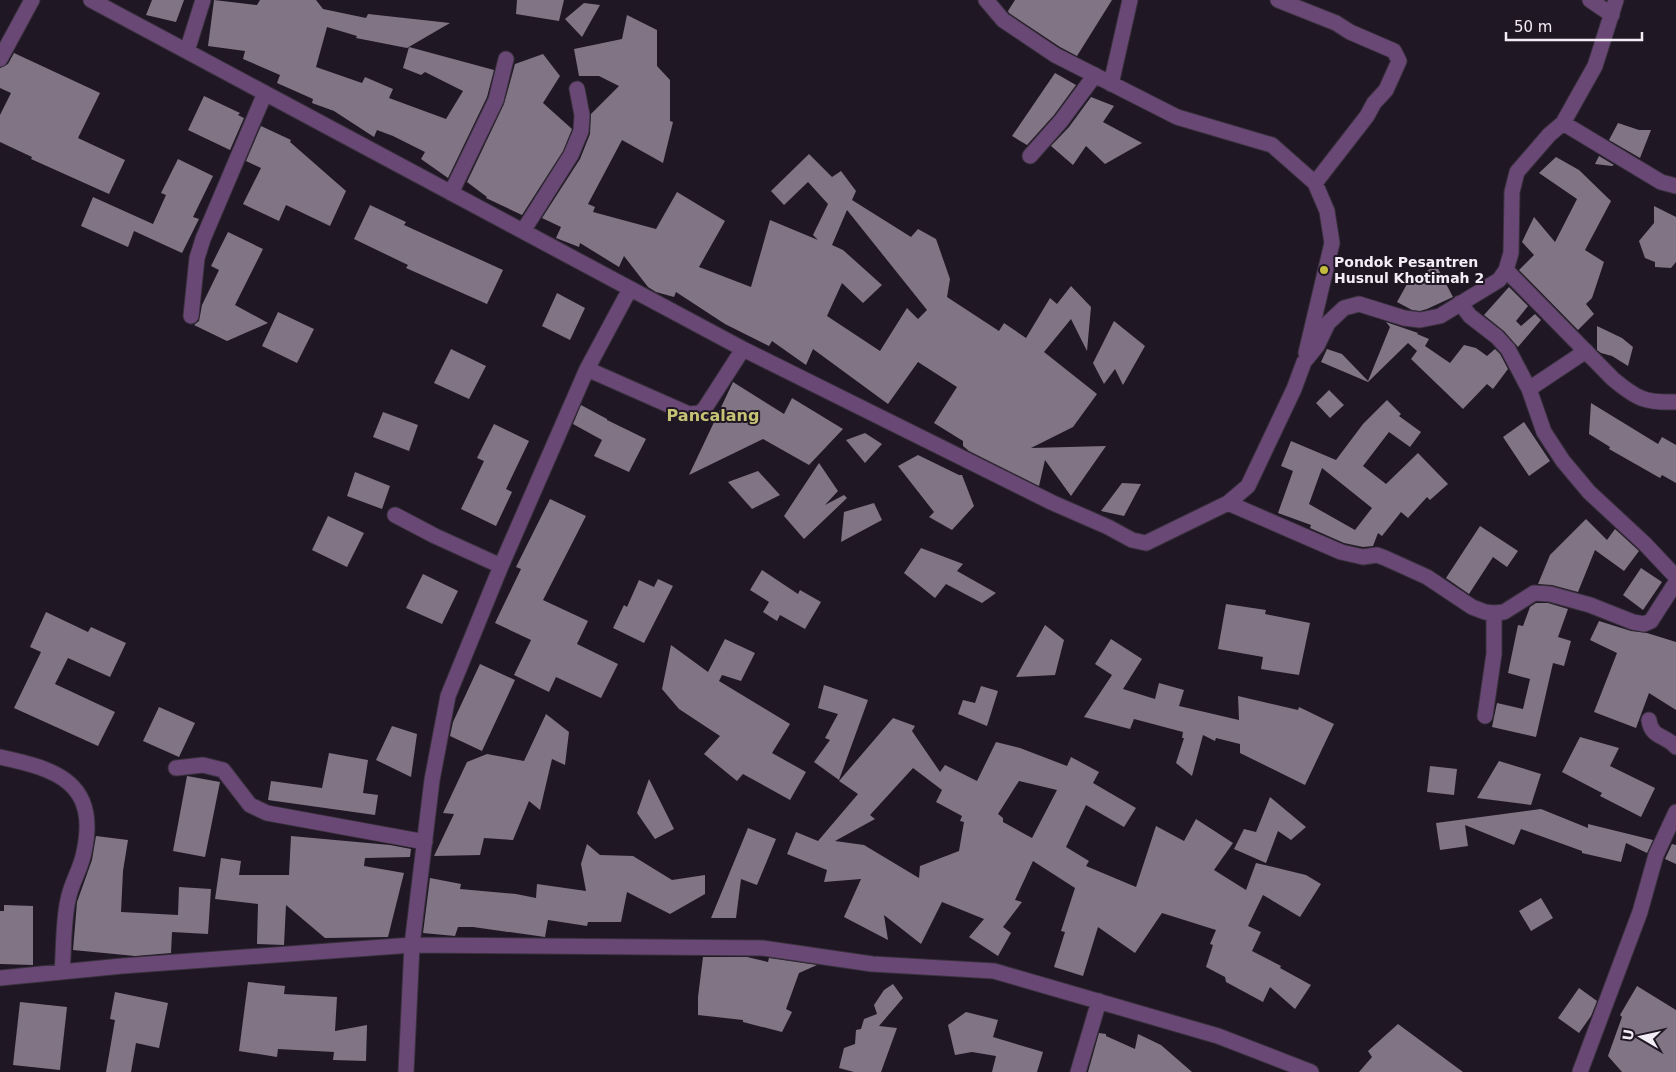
<svg xmlns="http://www.w3.org/2000/svg" width="1676" height="1072" font-family="'DejaVu Sans',sans-serif">
  <style>
    .building { fill: #817585; fill-rule: evenodd }
    .lines { fill: none; stroke-linecap: round; stroke-linejoin: round }
    .minor-casing { stroke: #39313d; stroke-width: 17 }
    .minor { stroke: #6a4876; stroke-width: 15 }
    .poi-dot { fill: #c3bd3e; stroke: #201724; stroke-width: 2 }
    .labels { text-anchor: middle; dominant-baseline: central; stroke-width: 4; stroke-linejoin: round; paint-order: stroke }
    .poi-label { font-size: 14px; font-weight: bold; fill: #f3edf6; stroke: #201724; text-anchor: start }
    .quarter-label { font-size: 16px; font-weight: bold; fill: #c6c375; stroke: #201724 }
  </style>
  <rect width="100%" height="100%" fill="#201724"/>
  <path class="building" d="M152,0h32l-8,22 -30,-7z
    M214,0l43,5 3,-5h56l7,9 43,9 2,-4 82,9 -43,25 -51,-10 1,-2 -30,-9 -11,40 46,16 3,-6 28,12 -4,9 57,21 17,-28 -38,-19 -4,3 -18,-7 6,-21 85,23 -7,27 -39,81 -27,-19 4,-7 -32,-16 -16,-6 -3,7 -40,-26 -22,-8 1,-4 -36,-16 3,-8 -37,-16 2,-8 -37,-5z
    M517,0h47l-5,21 -43,-7z
    M1015,0h97l-35,56 -17,-9 -51,-34 -1,-2z
    M584,3l16,2 -18,32 -17,-18z
    M627,15l30,15v36l13,14v41l3,1 -10,41 -41,-23 -34,64 7,3 -2,5 63,17 21,-37 48,29 -26,46 52,20 19,-67 48,20 -5,-5 15,-31 -20,-22 -24,23 -13,-14 38,-37 23,23 9,-6 15,20 -4,9 59,37 7,-8 18,10 14,40 -3,18 52,34 5,-8 22,15 24,-40 7,6 14,-18 20,21 -4,44 -16,-32 -27,33 53,42 -24,33 -42,21 75,-2 -35,50 -26,-36 -6,26 -70,-35 -6,-5v-5l-29,-18 23,-36 -39,-25 -30,42 -75,-55 -7,16 -34,-24 -3,5 -44,-22 -49,-32 -2,5 -18,-5 -8,-5 -24,-31 -5,11 -39,-24 -1,4 -23,-9 5,-11 -19,-9 38,-59 10,-25 1,-20 28,-28 -20,-10h-20l-5,-27 48,-10zM847,210l80,100 -9,9 -11,-11 -27,43 -53,-35 15,-33 21,20 19,-18 -39,-35 -11,-5z
    M14,53l86,40 -22,45 47,22 -16,34 -78,-35 1,-2 -32,-15v-27l11,-22 -11,-5v-20l8,-4z
    M543,54l17,22 -17,27 29,26 -9,22 -41,64 -36,-17 1,-1 -20,-15 37,-78 11,-40z
    M1055,73l21,12 -22,30 -27,30 -15,-9z
    M204,96l36,17 -2,2 6,3 -14,32 -42,-20z
    M1091,97l23,9 -11,16 39,21 -37,21 -19,-18 -13,19 -22,-19 18,-19z
    M1618,123l21,7h12l-11,28 -31,-18z
    M261,126l30,14 -1,2 56,49 -16,35 -44,-21 -7,16 -36,-17 18,-36 -15,-7z
    M1599,156l15,9 -2,1 -17,-2z
    M1556,157l23,13 32,31 -26,49 19,12 -12,36 -6,6 8,10 -16,16 -59,-60 15,-15 -12,-13 12,-25 21,25 22,-43 -38,-26z
    M178,159l35,17 -20,41 6,2 -17,34 -48,-22 -6,16 -47,-21 12,-29 60,27 13,-29 -5,-2z
    M370,205l36,17 -2,3 99,45 -16,34 -81,-36 2,-3 -54,-26z
    M1654,206l22,11v45l-5,6 -16,-1v-5l-10,-4 -6,-17 15,-18z
    M228,232l35,17 -28,56 33,18 -41,18 -33,-16 5,-4 3,-16 17,-35 -8,-4z
    M1436,265l17,32 -26,12 -7,2 -8,-1 -15,-8 10,-18z
    M1509,287l19,19 -12,15 5,5 14,-12 6,6 -23,27 -14,-16 -20,-16z
    M557,293l28,15 -15,32 -28,-14z
    M278,312l36,17 -17,34 -35,-17z
    M1114,321l31,25 -22,39 -8,-16 -11,15 -11,-21z
    M1386,322l32,11 -1,1 12,5 -4,7 25,17 14,-18 12,3 11,8 8,-7 5,5 8,15 -15,20 -6,-5 -24,25 -52,-50 6,-8 -9,-8 -40,39 -47,-20 6,-13 15,5 26,27 22,-54z
    M1597,326l25,12 11,9 -5,19 -16,-10 -11,-3 -4,-3z
    M451,349l35,17 -17,33 -35,-16z
    M733,382l51,32 8,-16 51,31 -34,36 -46,-26 -74,36z
    M1329,390l15,15 -14,13 -14,-15z
    M1387,400l14,14 -2,2 22,16 -11,15 -21,-15 -26,34 23,18 32,-31 30,31 -18,16 -3,-3 -19,21 -7,-6 -19,24 -4,-3 -5,13 -10,1 -19,-4 -34,-15 1,-3 -33,-12 15,-42 -12,-5 10,-25 45,19 27,-36zM1322,468l50,40 -17,22 -46,-26z
    M1591,403l67,41 4,-7 14,8v38l-14,-8 -2,3 -51,-29 1,-2 -21,-13z
    M581,405l26,14v1l39,19 -17,33 -35,-16 8,-16 -29,-16z
    M383,412l35,13 -9,26 -36,-14z
    M1524,422l26,39 -21,15 -26,-39z
    M494,424l35,17 -23,48 6,3 -16,34 -35,-17 23,-48 -7,-3z
    M865,433l17,11 -17,19 -19,-23z
    M918,455l41,20h3l12,31 -22,24 -23,-13 5,-5 -36,-46z
    M819,463l19,28 -13,14 19,-10 3,3 -43,41 -20,-23z
    M758,471l22,24 -28,14 -24,-27z
    M355,472l35,14 -8,23 -35,-13z
    M1122,483l19,1 -17,32 -23,-5z
    M550,499l36,17 -43,84 45,21 -11,23 41,20 -17,34 -45,-21 -7,15 -35,-17 17,-35 -36,-17 26,-54 -5,-2z
    M874,503l8,17 -41,22 3,-30z
    M328,516l36,17 -17,34 -35,-17z
    M1586,519l21,21 8,-11 24,22 -15,20 -29,-21 -17,42 -26,-7 -14,-1 12,-29z
    M1480,526l38,25 -11,16 -14,-10 -24,37 -23,-16z
    M921,548l42,16 -6,7 39,22 -14,10 -36,-19 -11,14 -31,-25z
    M1641,568l21,14 -19,28 -20,-15z
    M762,570l36,24 2,-4 21,12 -16,27 -25,-14 -3,6 -14,-9 6,-10 -19,-12z
    M423,574l35,17 -16,33 -36,-16z
    M658,579l15,7 -29,57 -31,-15 11,-23 3,2 12,-27 15,7z
    M1536,603h12l20,6 -10,28 13,4 -7,25 -11,-3 -17,74 -44,-10 5,-24 26,6 7,-30 -22,-6 10,-48 5,1 7,-19z
    M1226,604l40,6 -1,4 45,9 -11,52 -38,-6 2,-12 -45,-8z
    M46,612l42,20 3,-5 35,16 -16,34 -42,-19 -13,26 60,28 -17,34 -84,-38 27,-56 -11,-5z
    M1599,621l32,10 16,2 29,9v68l-27,-17 -13,35 -42,-16 23,-59 -27,-13z
    M1045,625l19,15 -9,35 -39,2z
    M725,639l30,14 -14,28 -19,-6 -3,6 71,43 -18,29 34,19 -16,28 -47,-26 -6,7 -33,-27 16,-18 -41,-27 -17,-20 9,-44 37,27z
    M1111,639l31,20 -19,30 32,10 4,-16 25,7 -5,16 60,14 -1,-24 60,14 1,-3 35,17 -29,61 -65,-32v-9l-24,-6 -1,3 -12,-6 -11,41 -16,-13 8,-25h-2l1,-6 -49,-13 -4,10 -46,-12 28,-42 -17,-11z
    M480,664l35,16 -33,71 -32,-15 3,-14z
    M824,685l44,15 -29,80 -25,-18 16,-22 -5,-2 13,-24 -20,-6z
    M981,686l17,5 -11,35 -29,-12 5,-14 12,3z
    M159,707l36,16 -16,34 -36,-16z
    M546,714l23,18 -4,33 -13,-6 -12,51 -11,-9 -16,39 -29,-2 -4,17 -46,1 20,-42 -11,-1 24,-51 20,-8 37,7z
    M893,718l22,8 -3,5 28,41 5,-7 32,16 19,-39 24,6 47,18 4,-9 28,15 -6,11 43,25 -12,19 -38,-22 -20,42 23,14 -3,5 50,21 20,-61 28,15 12,-22 37,24 -19,27 32,20 10,-27 50,12 15,9 -21,33 -37,-22 -15,31 13,6 -9,19 29,15 -1,2 31,17 -16,24 -25,-22 -7,15 -37,-20 -1,-5 -19,-10 7,-22 -3,-1 6,-14 -54,-17 -27,40 -37,-26 -15,49 -29,-9 11,-35 -4,-1 14,-43 -42,-27 -18,39 7,2 -19,25 8,6 -13,23 -29,-19 15,-18 -42,-17 -21,42 -37,-29 4,25 -44,-23 17,-38 -37,3 3,-12 -40,-16 9,-22 22,9 40,-47 -19,-13zM913,768l29,22 -6,12 26,14 -2,5 4,1 -5,29 -39,15 -1,12 -55,-33 -29,-4 40,-22 -5,-4zM1019,781l38,9 -25,48 -29,-16v-4l-5,-4z
    M392,726l25,8 -6,43 -35,-17z
    M1580,737l39,11 -9,18 45,22 -14,29 -41,-21 2,-3 -40,-21z
    M329,753l39,7 -5,33 15,2 -3,20 -107,-15 3,-19 51,7z
    M1499,761l42,13 -10,31 -54,-7z
    M1430,766l27,3 -3,26 -27,-3z
    M187,776l33,6 -15,75 -32,-6z
    M649,779l25,50 -19,10 -18,-26z
    M1270,797l36,30 -15,13 -13,-9 -12,32 -32,-14 10,-20 12,3z
    M1541,809l47,19v-4l65,16 -6,13 -21,-10 -5,19 -39,-9v-2l-61,-22 -7,16 -49,-20 3,21 -28,4 -4,-27z
    M748,828l28,11 -19,46 -16,-6 -5,39h-25z
    M96,836l32,4 -5,31 -2,41 57,3 1,-28 32,2 -3,45 -36,-2 -1,21 -36,3 -62,-6 4,-48 15,-42z
    M291,836l99,9 21,4 -1,8 -45,1 -1,8 40,7 -16,64 -63,1 -39,-33 -2,40 -27,-1 1,-40 -43,-5 6,-41 20,3 -2,14h50z
    M587,844l13,11 33,1 39,24 33,-5v19l-35,20 -43,-22 -6,30h-33l-1,4 -39,-6 -3,17 -72,-10h-15l-3,9 -32,-3 7,-55 31,6 -1,5 56,5 20,4 1,-14 49,7 -5,-27z
    M1672,844l4,1v19l-11,-5z
    M1541,898l12,20 -22,13 -12,-20z
    M4,905l29,1v59l-33,-1v-53h4z
    M703,957h44l21,5 1,-4 48,7 -18,8 -13,36 6,3 -10,20 -39,-10v-2l-45,-5v-18z
    M248,982l37,4 -1,8 53,3 -2,34 32,-6 -1,36 -33,-1 1,-8 -56,-3 -1,8 -38,-6z
    M893,984l10,14 -24,28 18,2 -16,44h-27l-15,-4 5,-20 11,-4 1,-14 5,-1 3,-10 13,-5 -3,-9 10,-15z
    M1637,986l39,24v62h-54l-14,-16 14,-39 -2,-2z
    M1579,988l18,13 -6,15 -12,17 -21,-15z
    M115,992l53,11 -9,45 -23,-5 -5,29h-25l9,-52 -5,-1z
    M20,1002l47,5 -7,63 -47,-5z
    M966,1012l32,8 -5,17 50,15 -6,20h-45l4,-16 -24,-4 -17,3 -7,-30z
    M1398,1024l65,48h-104l13,-15 -4,-6z
    M1099,1033l7,1v2l29,13 3,-15 23,11 31,27h-104z"/>
  <g class="lines">
    <g class="minor-casing">
      <path id="minor" d="M91,0l652,349 310,154 55,24 24,13 14,3 82,-40 20,-17 46,-97 10,-27 13,-16 11,-23 16,-15 15,-4 45,14 16,2 20,-4 59,-36 7,-10 5,-17 1,-61 5,-20 32,-37 14,-12 14,-25 18,-32 21,-66
        M986,0l17,20 52,35 122,62 95,28 43,38 12,28 5,32 -26,110
        M1278,0l58,23 14,9 44,19 5,10 -13,29 -12,13 -7,13 -52,67
        M1590,0l22,15
        M187,51l16,-51
        M0,59l32,-59
        M1111,84l19,-84
        M1563,123l98,59 15,4
        M1030,156l31,-35 34,-46
        M451,193l45,-93 10,-41
        M523,231l48,-76 10,-24 1,-16 -5,-26
        M1506,270l107,109c24,20 32,24 63,23
        M1460,303l10,13 27,21 11,12 21,40 15,43 19,29 26,31 56,52 31,33
        M191,316l6,-58 6,-19 62,-146
        M587,369l102,45 11,-1 5,-5 38,-59
        M1529,389l57,-38
        M1228,503l113,49 22,5 14,-2 8,3 42,19 45,30 13,5 9,1 10,-1 30,-19 16,1 40,11 43,17 11,2 7,-3 25,-39
        M395,515l40,21 66,30
        M1485,716l9,-62v-41
        M1649,720c2,18 17,15 27,27
        M0,757c57,12 99,26 84,95 -3,17 -13,31 -16,48 -5,22 -4,49 -6,72
        M176,768l27,-3 20,5 27,35 17,8 158,29
        M0,978l122,-12 290,-21 350,3 110,16 122,7 224,65 93,36
        M406,1072l6,-127 20,-165 16,-84 53,-130 86,-197 43,-80
        M1078,1072l21,-71
        M1580,1072l60,-160 16,-57 20,-43"/>
    </g>
    <use href="#minor" class="minor"/>
  </g>
  <circle class="poi-dot" cx="1324" cy="270" r="5"/>
  <g class="labels">
    <g class="poi-label">
      <text x="1334" y="262">Pondok Pesantren<tspan x="1334" dy="16">Husnul Khotimah 2</tspan></text>
    </g>
    <g class="quarter-label">
      <text x="713" y="415">Pancalang</text>
    </g>
  </g>
  <g transform="translate(1641 1037) rotate(279)" stroke="#201724" stroke-width="4" paint-order="stroke">
  <path d="M0-4L9 19L0 12L-9 19Z" fill="#f3edf6"/>
  <text y="-8" font-size="14" font-weight="bold" text-anchor="middle" fill="#f3edf6">U</text>
  </g>
  <path d="M1506 32v8h136v-8" fill="none" stroke="#f3edf6" stroke-width="2.5"/>
  <text x="1514" y="32" font-size="15" fill="#f3edf6" stroke="#201724" stroke-width="4" paint-order="stroke">50 m</text>
</svg>
